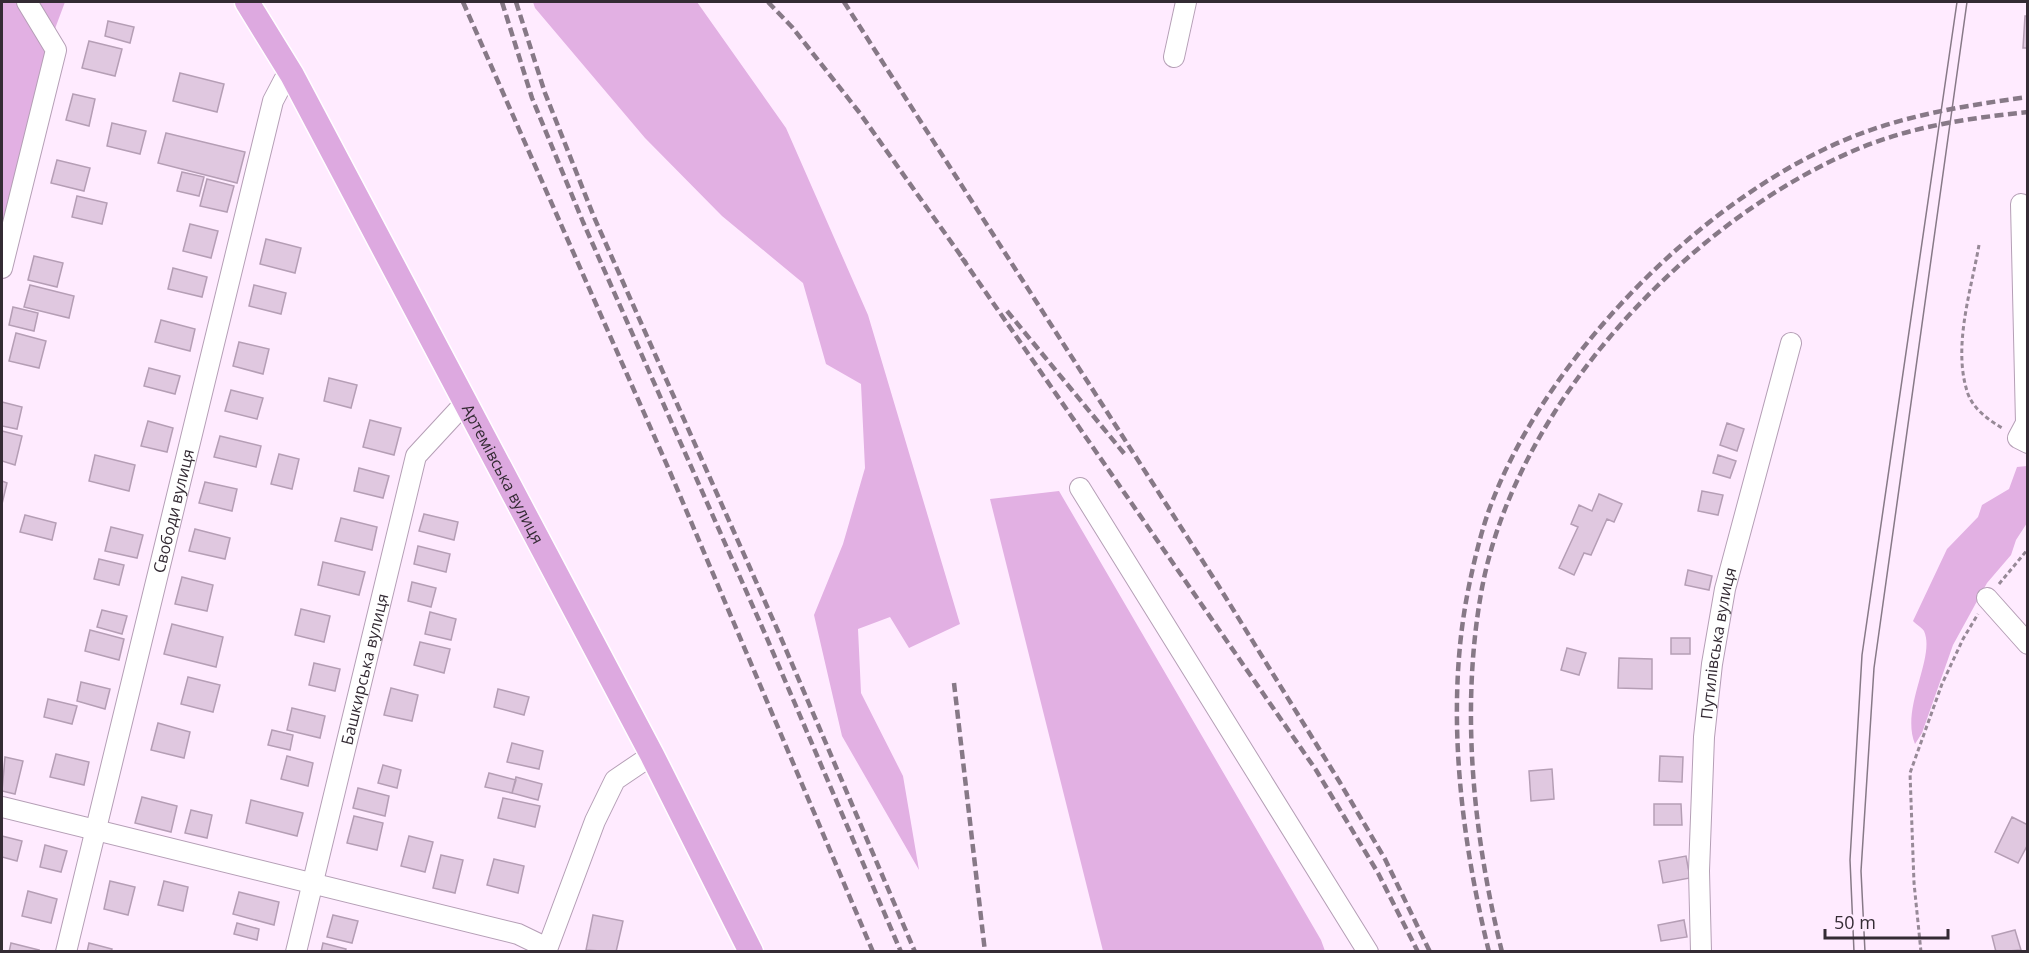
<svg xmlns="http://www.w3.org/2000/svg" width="2029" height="953" font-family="'Open Sans',sans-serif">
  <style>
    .green { fill: #e2b0e3 }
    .building { fill: #e0c8e0; stroke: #b59eb5; stroke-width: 1.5 }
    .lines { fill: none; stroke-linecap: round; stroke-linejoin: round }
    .minor-casing { stroke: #b59fb6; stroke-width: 22 }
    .major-casing { stroke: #fff; stroke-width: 27 }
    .path { stroke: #978997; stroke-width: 3; stroke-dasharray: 4.5 3; stroke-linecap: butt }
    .minor { stroke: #fff; stroke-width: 20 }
    .major { stroke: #dda9e0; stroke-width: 24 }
    .tram { stroke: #877987; stroke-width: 1.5 }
    .rail { stroke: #877987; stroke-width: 4.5; stroke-dasharray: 9 4.5; stroke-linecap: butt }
    .labels { text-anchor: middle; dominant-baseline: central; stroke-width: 4.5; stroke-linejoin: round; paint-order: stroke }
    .street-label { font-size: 16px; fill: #342b34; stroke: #ffebff }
  </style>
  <rect width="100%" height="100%" fill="#ffebff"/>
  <path class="green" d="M2,2h63l-18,48 -45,179z
    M533,2h164l89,126 82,187 92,309 -51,24 -19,-31 -32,12 3,64 42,83 16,94 -77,-134 -28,-121 29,-71 22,-76 -4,-84 -35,-20 -23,-81 -81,-67 -77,-78 -110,-130z
    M2027,466v57l-11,17 -5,15 -24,28 -34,62 -31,88 -7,11c-15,-36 21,-87 9,-113 -2,-3 -8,-7 -11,-10l34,-72 31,-32 4,-12 27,-16 8,-22z
    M1059,491l262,449 4,11h-222l-113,-452z"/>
  <path class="building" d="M2025,16h3v32h-5z
    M108,21l26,6 -4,16 -25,-7z
    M89,41l33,8 -7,27 -33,-8z
    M180,73l44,11 -7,28 -44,-11z
    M73,94l22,5 -6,27 -23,-6z
    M112,123l34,8 -6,23 -33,-8z
    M166,133l79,19 -8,31 -79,-20z
    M57,160l33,8 -6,23 -33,-8z
    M182,172l22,5 -5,19 -22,-5z
    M207,179l27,7 -7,26 -27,-6z
    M77,196l30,7 -5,21 -30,-7z
    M190,224l28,7 -7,27 -28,-7z
    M266,239l35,9 -6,25 -35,-9z
    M34,256l29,7 -6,24 -29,-7z
    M173,268l34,9 -5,20 -34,-8z
    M30,285l44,11 -5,22 -45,-11z
    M254,285l32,8 -5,21 -32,-8z
    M13,307l25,6 -4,18 -25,-6z
    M161,320l34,9 -5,22 -35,-9z
    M16,333l30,8 -7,27 -30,-7z
    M239,342l30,7 -6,25 -30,-8z
    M149,368l31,8 -5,18 -31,-8z
    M329,378l28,7 -6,23 -27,-7z
    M231,390l32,8 -6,21 -32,-8z
    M2,402l20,5 -5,22 -15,-3z
    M370,420l31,8 -7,27 -31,-8z
    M148,421l25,7 -6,24 -26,-6z
    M1727,423l17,6 -7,22 -17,-6z
    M2,431l20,5 -7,29 -13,-4z
    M220,436l41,10 -5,21 -42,-10z
    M279,454l20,5 -7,30 -21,-5z
    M95,455l40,10 -6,26 -40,-10z
    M1718,455l18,6 -6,17 -17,-5z
    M359,468l30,8 -6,22 -29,-7z
    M2,481l5,2 -5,21z
    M205,482l32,7 -5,22 -33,-8z
    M1702,491l21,4 -5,20 -20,-4z
    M1599,494l23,10 -8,18 -7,-3 -16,36 -7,-2 -10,22 -15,-7 19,-41 -7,-3 8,-19 13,6z
    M424,514l34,8 -4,18 -35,-9z
    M25,515l31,8 -4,17 -32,-8z
    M341,518l36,9 -5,23 -37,-9z
    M111,527l32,8 -6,23 -32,-7z
    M195,529l35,9 -5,21 -36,-8z
    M418,546l32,8 -4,18 -32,-8z
    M99,559l25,6 -5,20 -25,-6z
    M323,562l42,10 -6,23 -41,-10z
    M1688,570l24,6 -3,14 -24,-5z
    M182,577l31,8 -6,26 -32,-7z
    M412,582l24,6 -5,19 -23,-6z
    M301,609l29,7 -6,26 -29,-7z
    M102,610l25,6 -5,18 -25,-7z
    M430,612l26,7 -5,21 -26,-6z
    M172,624l51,13 -7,30 -52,-13z
    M90,630l34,9 -5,21 -34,-9z
    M1671,638h19v16h-19z
    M420,642l30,7 -6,24 -30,-8z
    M1567,648l19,5 -7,22 -18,-5z
    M1619,658l33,1v30l-34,-1z
    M314,663l26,6 -5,22 -26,-6z
    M188,677l32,8 -7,27 -32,-8z
    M81,682l29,7 -5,20 -28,-8z
    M391,688l27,7 -6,26 -28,-6z
    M498,689l31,8 -5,18 -30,-8z
    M48,699l29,7 -5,18 -28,-7z
    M292,708l33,8 -5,22 -33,-8z
    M158,723l32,9 -6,26 -33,-8z
    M272,730l21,5 -3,15 -22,-5z
    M512,743l31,8 -4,18 -32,-7z
    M56,754l33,8 -5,23 -34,-8z
    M287,756l26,7 -5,23 -27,-7z
    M1660,756l23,1 -1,25 -23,-1z
    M5,757l18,4 -8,33 -13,-3z
    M383,765l18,5 -4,18 -19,-5z
    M1552,769l2,30 -23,2 -2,-30z
    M489,773l27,7 -4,13 -27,-6z
    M516,777l26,7 -4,16 -26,-7z
    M358,788l31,8 -4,20 -32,-8z
    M142,797l35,9 -6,26 -36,-9z
    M503,798l37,8 -5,21 -37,-9z
    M251,800l52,13 -6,23 -51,-13z
    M1654,804h27l1,21h-28z
    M191,810l21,5 -5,23 -22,-5z
    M354,816l29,7 -6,27 -30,-7z
    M2012,817l16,8v19l-10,19 -23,-11z
    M2,836l20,5 -5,20 -15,-4z
    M409,836l24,6 -8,30 -24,-6z
    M45,845l22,6 -6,21 -21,-5z
    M441,855l22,5 -8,33 -22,-5z
    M1686,856l4,22 -27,5 -4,-22z
    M494,859l30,7 -6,27 -31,-8z
    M110,881l25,6 -7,28 -24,-6z
    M164,881l24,6 -5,24 -25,-6z
    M28,891l29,8 -6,24 -29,-7z
    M239,892l40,10 -5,23 -41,-11z
    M333,915l25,6 -6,22 -25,-6z
    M593,915l30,6 -7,31 -30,-2z
    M1684,920l3,17 -26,4 -3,-16z
    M237,923l22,6 -2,11 -23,-6z
    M2015,930l6,20 -25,2 -4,-16z
    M11,943l28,7 -1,2h-29z
    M89,943l23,6 -1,3h-24z
    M323,943l23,6 -1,3h-24z"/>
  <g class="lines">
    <g class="minor-casing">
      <g id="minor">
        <path d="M1174,57l12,-55"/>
        <path d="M2021,204l5,219 -8,15 10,5"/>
        <path d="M2,268l54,-218 -29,-48"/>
        <path d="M1080,488l288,464"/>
        <path d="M1987,598l41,46"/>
        <path d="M2,807l516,127 29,14"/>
        <path id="s1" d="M66,952l207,-851 11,-21 8,-5"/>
        <path id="s2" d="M296,952l120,-496 48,-52"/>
        <path d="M546,952l49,-131 20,-41 37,-25"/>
        <path id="s3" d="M1701,952l-2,-81 5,-134 8,-73 13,-75 66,-246"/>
      </g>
    </g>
    <g class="major-casing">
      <g id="major">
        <path id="s4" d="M247,2l45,73 360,680 99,197"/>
      </g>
    </g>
    <path class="path" d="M1979,245c-8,46 -27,103 -11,149 6,16 22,27 36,35
      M1999,584l29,-35
      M1921,952l-7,-69 -4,-110 32,-89 21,-45 15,-25"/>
    <use href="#minor" class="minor"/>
    <use href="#major" class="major"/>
    <path class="tram" d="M1854,952l-4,-92 12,-205 95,-653
      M1865,952l-4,-81 13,-203 93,-666"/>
    <path class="rail" d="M463,2l207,470 203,480
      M502,2l30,96 51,124 183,414 135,316
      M516,2l29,91 49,124 184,414 137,321
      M768,2l24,25 67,85 107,151
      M844,2l374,583 121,196 46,78 45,93
      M962,258l354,512 62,103 40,79
      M1007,311l120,146
      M954,683l31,269
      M1489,952c-29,-118 -45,-251 -19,-371 6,-28 13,-57 24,-84 59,-148 214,-304 363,-362 55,-21 112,-30 171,-38
      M1502,952c-29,-117 -42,-245 -20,-364 35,-185 207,-369 378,-440 54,-22 110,-30 168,-36"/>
  </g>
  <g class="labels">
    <g class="street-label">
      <text stroke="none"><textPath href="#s4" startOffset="537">Артемівська вулиця</textPath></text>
      <text stroke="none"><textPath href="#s1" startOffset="454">Свободи вулиця</textPath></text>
      <text stroke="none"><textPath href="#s3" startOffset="310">Путилівська вулиця</textPath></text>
      <text stroke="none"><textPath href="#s2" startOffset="291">Башкирська вулиця</textPath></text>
    </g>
  </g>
  <rect width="2029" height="953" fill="none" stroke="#342b34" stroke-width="6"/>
  <path d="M1825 929v9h123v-9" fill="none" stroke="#342b34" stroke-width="3"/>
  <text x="1834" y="929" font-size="18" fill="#342b34" stroke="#ffebff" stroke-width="4.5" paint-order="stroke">50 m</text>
</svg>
